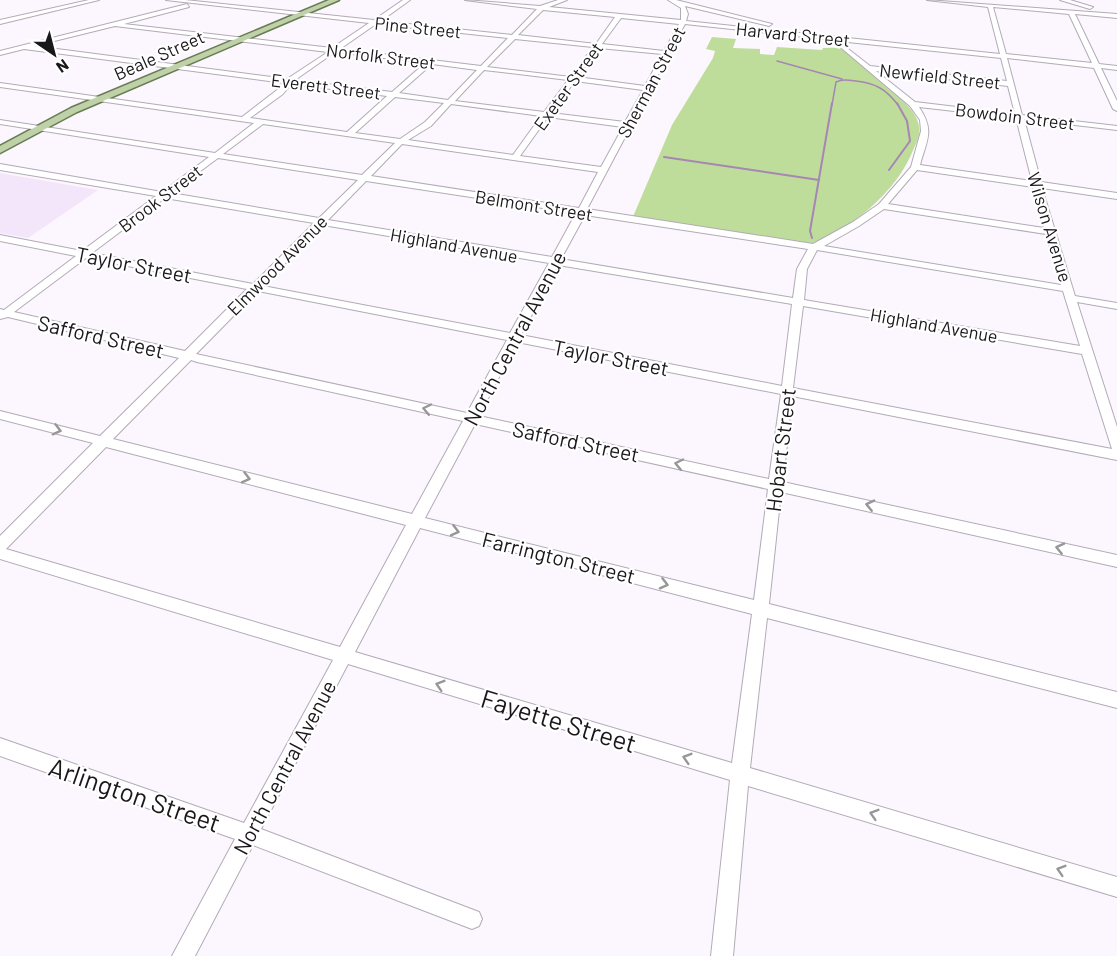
<svg xmlns="http://www.w3.org/2000/svg" width="1117" height="956" font-family="Barlow,sans-serif">
  <style>
    .built { fill: #f4e6fa }
    .green { fill: #bfdd9a }
    .lines { fill: none; stroke-linecap: round; stroke-linejoin: round }
    .stream-far1 { stroke: #a686b4; stroke-width: 1.5 }
    .stream { stroke: #a686b4; stroke-width: 2 }
    .minor-casing { stroke: #b3aab7; stroke-width: 2 }
    .major-casing { stroke: #697c51; stroke-width: 3 }
    .minor { fill: #fff; fill-rule: evenodd }
    .major { fill: #bfd1a8; fill-rule: evenodd }
    .oneway { stroke: #989798 }
    .labels { text-anchor: middle; dominant-baseline: central; stroke-width: 4.5; stroke-linejoin: round; paint-order: stroke }
    .far-street-label { font-size: 18px; fill: #1a171b; stroke: #fff }
    .street-label { font-size: 21px; fill: #1a171b; stroke: #fff }
    .near-street-label { font-size: 26px; fill: #1a171b; stroke: #fff }
  </style>
  <rect width="100%" height="100%" fill="#fcf6fe"/>
  <path class="built" d="M0,173l98,17 -70,48 -28,-5z"/>
  <path class="green" d="M712,37l24,2 -3,9 27,1v5l14,1 3,-8 45,3 1,-2c5,0 13,-1 18,1 12,5 26,21 36,30 14,12 39,28 42,47 2,7 -2,16 -5,22 -17,45 -66,85 -111,98l-171,-27 40,-94 41,-67 2,-7 -9,-2z"/>
  <g class="lines">
    <path class="stream-far1" d="M777,61l65,18
      M832,105l4,-23c7,-3 12,-2 20,-1 19,2 30,8 42,24"/>
    <path class="stream" d="M664,157l155,23
      M889,170l21,-29 -3,-20 -10,-18
      M812,238l-2,-7 22,-128"/>
    <g class="minor-casing">
      <path id="minor" d="M89,0h10l-99,24v-4z
        M166,0h19l189,20 29,-20h7l-29,21 131,14 25,-26 -72,-9 75,6 18,-6h9l-18,7 132,13v-12l-13,-8h8l96,24 -3,2 -84,-20 3,8 -2,7 314,33 -12,-47 -61,-7 190,14v4l-42,-4 24,50 18,2v4l-16,-2 16,33v10l-4,-2 -19,-41 -87,-10 15,57 95,11v4l-93,-11 17,63 76,11v6l-75,-11 33,108 42,7v6l-40,-7 40,125v33l-325,-64 -9,86 334,73v12l-336,-75 -12,112 348,88v16l-350,-90 -17,150 367,109v20l-369,-111 -15,170h-22l19,-176 -382,-116 -87,165 218,83 3,7 -3,7 -7,3 -219,-84 -58,111h-23l63,-117 -235,-83v-18l244,85 89,-163 -333,-101v-23l93,-93 -93,-24v-8l100,25 79,-78 -171,-41 -8,2v-10l4,1 72,-54 -76,-15v-6l82,16 74,-55 -156,-26v-6l162,28 47,-35 -209,-33v-4l215,33 39,-30 -254,-36v-4l242,34 35,-27 7,-7 -260,-34 -24,6v-4l187,-47 2,3 -65,17 208,24 37,-25zM993,7l76,7 23,49 -86,-9zM543,10l72,7 -19,27 -78,-9zM621,18l58,6 -15,27 -62,-7zM376,24l132,14 -27,28 -141,-17zM685,24l147,16 78,66 10,14 1,11 -10,36 -32,37 -26,18 -40,22 -226,-35zM115,26l213,26 -41,27 -253,-33zM515,39l78,8 -22,30 -84,-10zM838,41l163,17 6,23 -137,-15zM599,48l63,6 -17,32 -68,-9zM335,52l90,11 -33,29 -97,-12zM432,64l45,6 -29,30 -49,-7zM484,70l84,10 -24,32 -89,-11zM876,71l132,15 7,28 -100,-12zM575,81l68,9 -18,32 -74,-9zM291,84l96,12 -40,36 -97,-14 33,-24zM395,97l49,6 -19,19 -25,17 -45,-6zM451,104l90,12 -28,39 -105,-15 23,-14zM919,107l97,11 16,63 -112,-16c7,-26 15,-34 -1,-58zM548,117l75,10 -22,40 -81,-11zM263,124l132,19 -33,32 -139,-21zM402,144l196,28 -19,36 -208,-32zM218,158l140,22 -39,38 -148,-25zM917,170l116,17 11,41 -156,-24zM366,181l210,32 -24,44 -224,-37zM165,198l149,25 -61,61 -161,-31zM884,209l162,25 15,51 -237,-39 35,-20zM585,215l223,34 -11,20 -4,29 -232,-39zM323,225l226,38 -39,70 -247,-47zM817,250l246,41 17,55 -276,-46 3,-31zM86,258l161,31 -62,62 -171,-39zM558,265l234,39 -10,82 -261,-51zM258,291l249,49 -40,73 -271,-59zM803,306l279,48 30,95 -319,-61zM517,342l264,52 -12,85 -290,-63zM191,360l6,2 266,59 -51,93 -299,-75zM475,424l293,65 -14,111 -329,-82zM106,447l300,78 -66,122 -334,-98zM420,528l332,86 -20,149 -377,-111z
        M1060,0h10l23,7 -3,2z"/>
    </g>
    <g class="major-casing">
      <path id="major" d="M329,0h10l-262,112 -77,41v-7l71,-38z"/>
    </g>
    <use href="#minor" class="minor"/>
    <use href="#major" class="major"/>
  </g>
  <defs><path id="oneway-chevron" d="M-2-3.5L2.5 0L-2 3.5" fill="none" stroke-width="1.6" stroke-linecap="round" stroke-linejoin="round" transform="scale(1.5)"/></defs>
  <g class="oneway">
    <use href="#oneway-chevron" transform="translate(427 409) rotate(-168)"/>
    <use href="#oneway-chevron" transform="translate(57 430) rotate(15)"/>
    <use href="#oneway-chevron" transform="translate(679 464) rotate(-168)"/>
    <use href="#oneway-chevron" transform="translate(246 478) rotate(14)"/>
    <use href="#oneway-chevron" transform="translate(870 505) rotate(-167)"/>
    <use href="#oneway-chevron" transform="translate(455 531) rotate(14)"/>
    <use href="#oneway-chevron" transform="translate(1060 548) rotate(-167)"/>
    <use href="#oneway-chevron" transform="translate(664 584) rotate(14)"/>
    <use href="#oneway-chevron" transform="translate(440 685) rotate(-163)"/>
    <use href="#oneway-chevron" transform="translate(687 758) rotate(-163)"/>
    <use href="#oneway-chevron" transform="translate(874 814) rotate(-163)"/>
    <use href="#oneway-chevron" transform="translate(1061 870) rotate(-163)"/>
  </g>
  <g class="labels">
    <g class="far-street-label">
      <text transform="translate(418 27) rotate(6)">Pine Street</text>
      <text transform="translate(793 34) rotate(6)">Harvard Street</text>
      <text transform="translate(159 55) rotate(-24)">Beale Street</text>
      <text transform="translate(381 56) rotate(7)">Norfolk Street</text>
      <text transform="translate(940 76) rotate(6)">Newfield Street</text>
      <text transform="translate(651 82) rotate(-62)">Sherman Street</text>
      <text transform="translate(326 86) rotate(7)">Everett Street</text>
      <text transform="translate(568 86) rotate(-54)">Exeter Street</text>
      <text transform="translate(1015 116) rotate(7)">Bowdoin Street</text>
      <text transform="translate(160 198) rotate(-37)">Brook Street</text>
      <text transform="translate(534 205) rotate(9)">Belmont Street</text>
      <text transform="translate(1050 227) rotate(73)">Wilson Avenue</text>
      <text transform="translate(454 245) rotate(10)">Highland Avenue</text>
      <text transform="translate(277 265) rotate(-45)">Elmwood Avenue</text>
      <text transform="translate(934 325) rotate(10)">Highland Avenue</text>
    </g>
    <g class="street-label">
      <text transform="translate(134 264) rotate(11)">Taylor Street</text>
      <text transform="translate(101 336) rotate(13)">Safford Street</text>
      <text transform="translate(514 338) rotate(-62)">North Central Avenue</text>
      <text transform="translate(611 357) rotate(11)">Taylor Street</text>
      <text transform="translate(576 441) rotate(12)">Safford Street</text>
      <text transform="translate(780 450) rotate(-83)">Hobart Street</text>
      <text transform="translate(559 557) rotate(14)">Farrington Street</text>
      <text transform="translate(284 767) rotate(-62)">North Central Avenue</text>
    </g>
    <g class="near-street-label">
      <text transform="translate(559 720) rotate(17)">Fayette Street</text>
      <text transform="translate(135 794) rotate(19)">Arlington Street</text>
    </g>
  </g>
  <g transform="translate(54 54) rotate(145)" stroke="#ffffff" stroke-width="4.5" paint-order="stroke">
  <path d="M0-4.5L10 22L0 15L-10 22Z" fill="#1a171b"/>
  <text y="-9" font-size="16" font-weight="bold" text-anchor="middle" fill="#1a171b">N</text>
  </g>
</svg>
